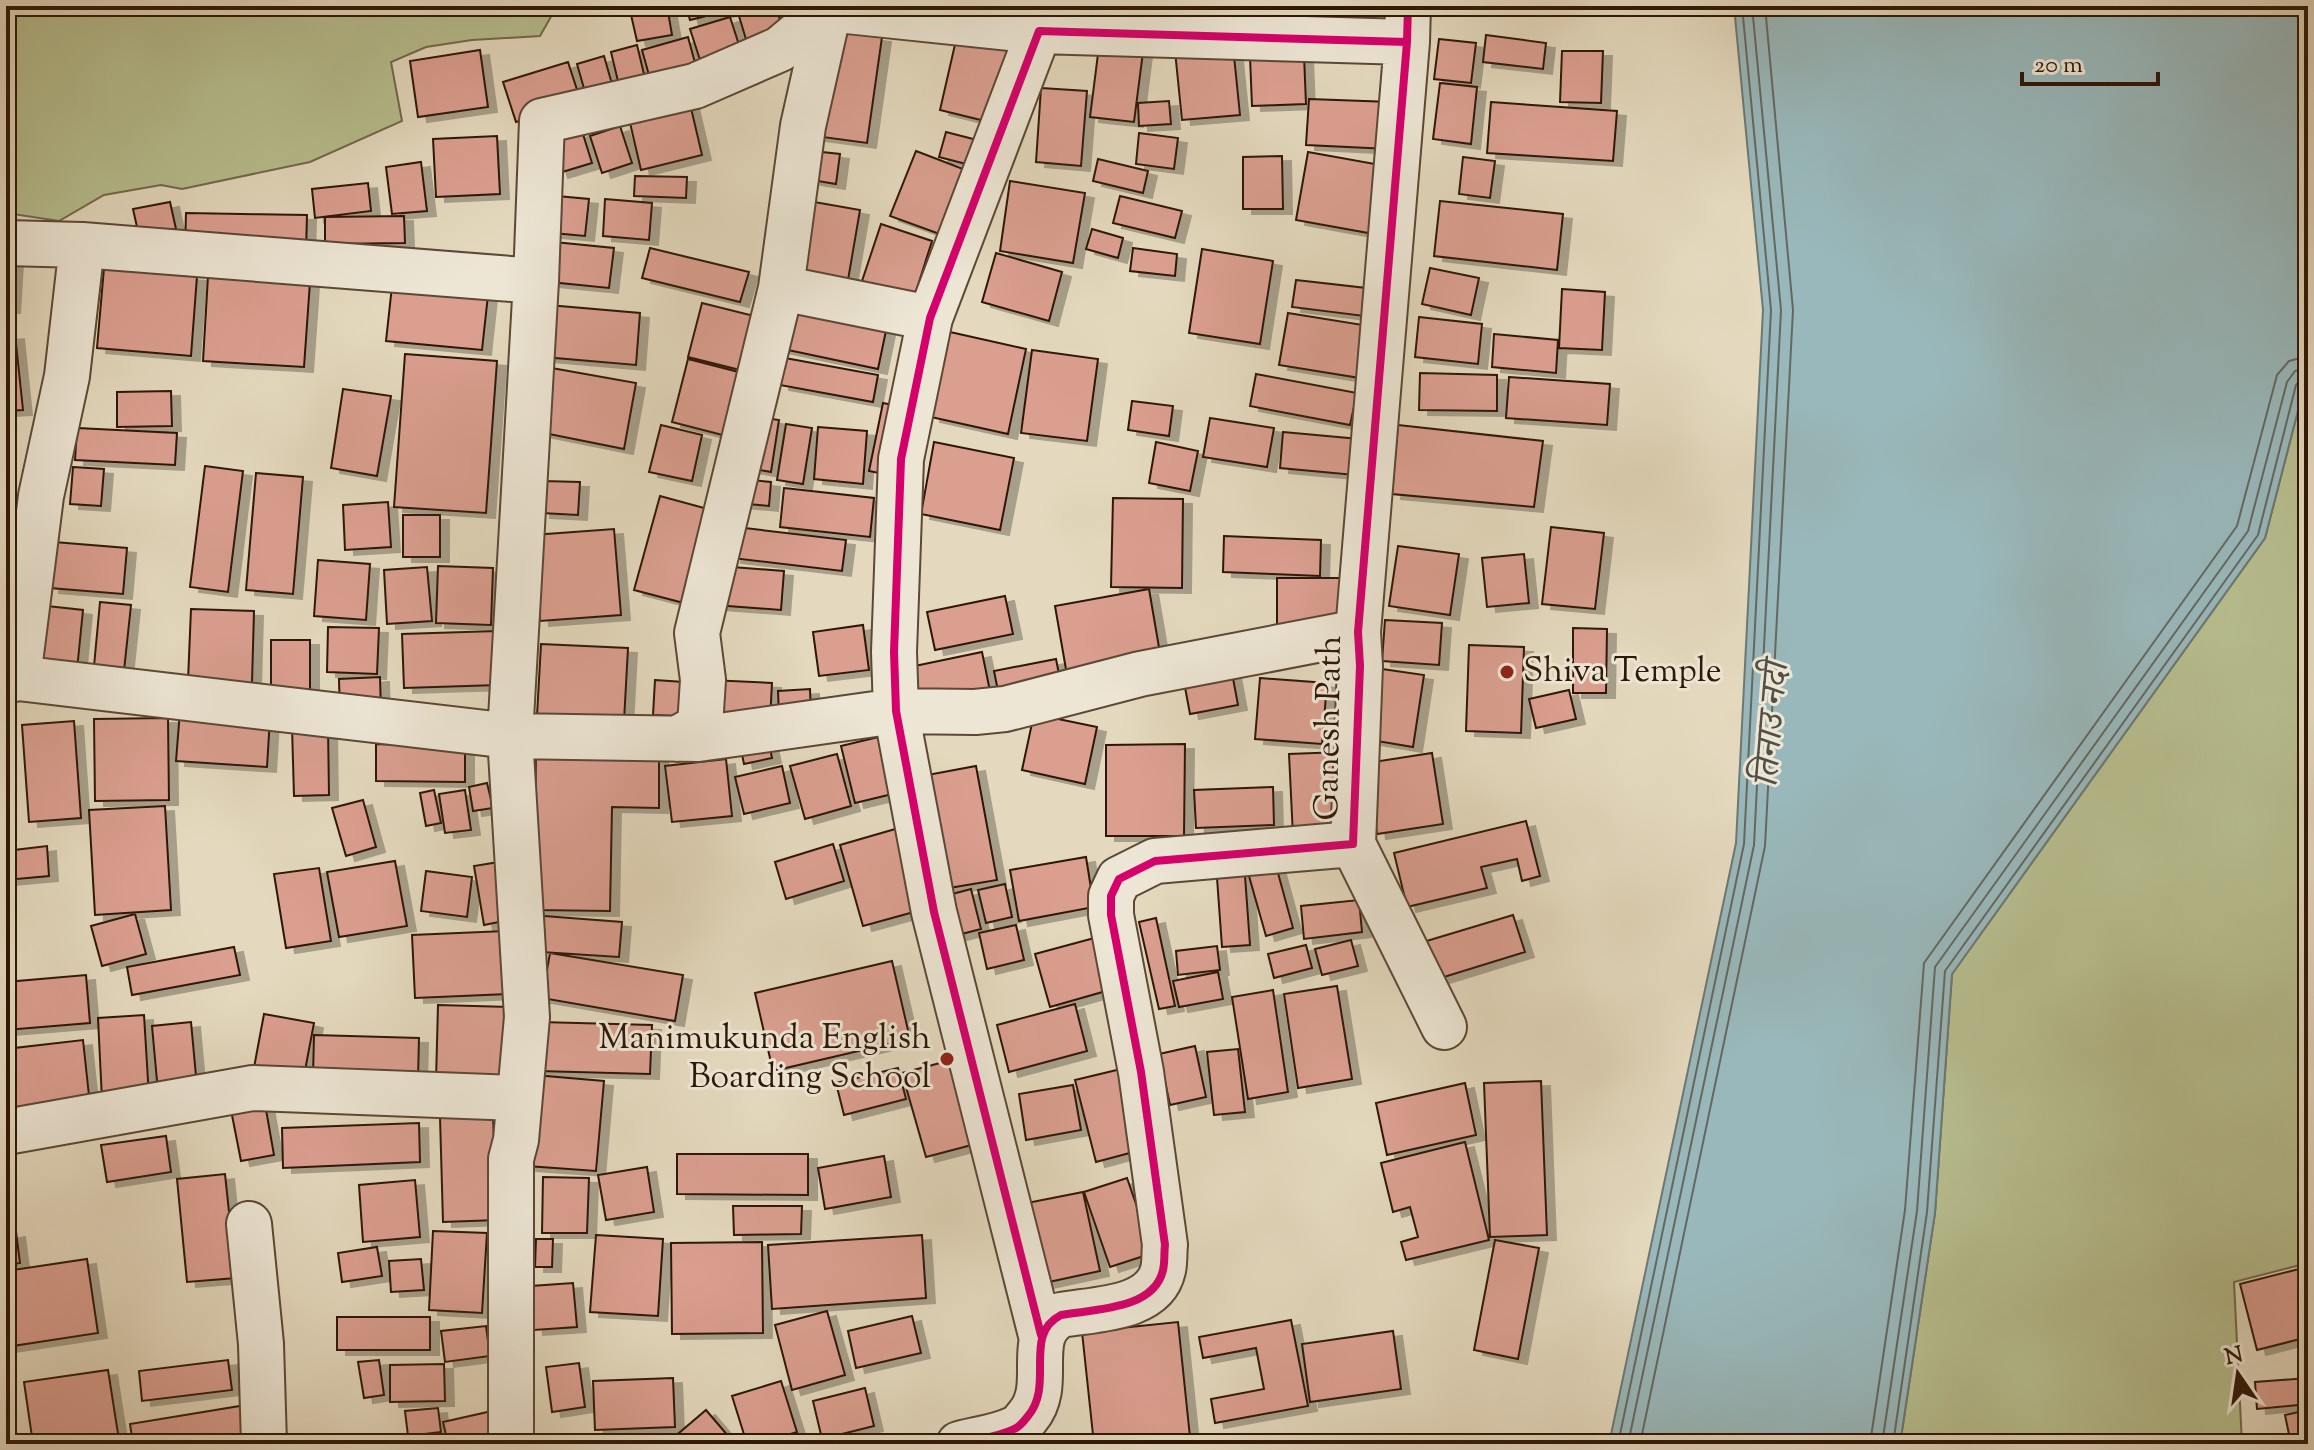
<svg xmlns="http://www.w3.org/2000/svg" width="2314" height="1450" font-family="'Sorts Mill Goudy','Noto Serif Devanagari',serif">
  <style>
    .green { fill: #b7be8f; stroke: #726a4b; stroke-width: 2 }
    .water { fill: #99b8bb; stroke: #6e7873; stroke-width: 2 }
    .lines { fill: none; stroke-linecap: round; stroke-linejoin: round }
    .shore { stroke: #646861; stroke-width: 2 }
    .building { fill: #db9f90; stroke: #2e1707; stroke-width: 2; filter: url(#shadow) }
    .street-casing { stroke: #5c4835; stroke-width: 48 }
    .street { stroke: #ede6d5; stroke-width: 44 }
    .cycleway-casing { stroke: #ede6d5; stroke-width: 13 }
    .cycleway { stroke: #d6006c; stroke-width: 8 }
    .poi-dot { fill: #8f2418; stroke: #ede6d5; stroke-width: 3 }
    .labels { text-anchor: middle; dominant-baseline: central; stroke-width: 6; stroke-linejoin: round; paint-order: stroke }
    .poi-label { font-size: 34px; fill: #2e1707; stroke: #ede6d5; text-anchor: start }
    .street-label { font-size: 34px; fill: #2e1707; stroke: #ede6d5 }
    .water-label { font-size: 36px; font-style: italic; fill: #534f46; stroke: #ede6d5 }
  </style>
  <defs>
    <filter id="shadow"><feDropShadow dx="9" dy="5" stdDeviation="0" flood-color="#0004"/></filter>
  </defs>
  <rect width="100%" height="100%" fill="#e4d9be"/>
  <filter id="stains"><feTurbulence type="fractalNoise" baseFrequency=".0025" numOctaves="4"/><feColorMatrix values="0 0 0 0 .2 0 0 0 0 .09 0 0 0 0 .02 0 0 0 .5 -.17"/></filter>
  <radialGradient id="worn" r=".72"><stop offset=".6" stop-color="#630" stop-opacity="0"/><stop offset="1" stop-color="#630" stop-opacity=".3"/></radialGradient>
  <path class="green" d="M6,6h551l-17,30 -68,4 -46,7 -35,15 11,59 -92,41 -128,27 -21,-4 -57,10 -45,26 -53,-8z
    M2308,372v891l-74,19 8,162h-342l35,-231 17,-239 313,-436z"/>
  <path class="water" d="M1734,6h574v366l-43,166 -313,436 -17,239 -35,231h-291l127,-601 27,-533z"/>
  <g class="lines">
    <path class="shore" d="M1618,1444l126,-600 27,-534 -29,-304
      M1628,1444l126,-599 27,-535 -29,-304
      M1640,1444l125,-598 28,-536 -28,-304
      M1870,1444l35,-234 19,-247 313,-437 40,-151 12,-14 19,-5
      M1882,1444l35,-233 18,-244 313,-436 39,-149 8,-11 13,-3
      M1893,1444l34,-232 18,-241 313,-436 38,-150 5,-5 7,-2"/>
  </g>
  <path class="building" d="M629,6h38l5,29 -35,6z
    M686,6h52l1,2 -49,12z
    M776,6l8,29 -36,11 -9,-30z
    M1086,6h58l-3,19 -57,-9z
    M1210,6h46l1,19 -46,2z
    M1310,6h75l-1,5 -74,-2z
    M730,17l11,34 -40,12 -11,-34z
    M959,27l56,10 -22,86 -53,-13z
    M830,30l52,7 -15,106 -52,-7z
    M1486,35l60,8 -3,26 -60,-7z
    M688,37l10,37 -46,12 -10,-36z
    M1439,39l37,4 -5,40 -37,-4z
    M637,45l11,46 -26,7 -11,-46z
    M1099,46l44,6 -9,70 -44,-5z
    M1233,46l7,69 -58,5 -7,-69z
    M480,50l8,57 -70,10 -8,-56z
    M1562,51h41l-2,52 -41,-1z
    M1304,55l2,49 -54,2 -2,-49z
    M604,56l10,35 -27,8 -10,-35z
    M568,62l13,40 -65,20 -13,-40z
    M1440,83l37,4 -6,57 -38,-5z
    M1041,88l46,3 -6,75 -45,-4z
    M688,95l14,60 -61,15 -14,-60z
    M1309,99l82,3 -2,47 -83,-4z
    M1169,101l2,23 -32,2 -1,-23z
    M1491,102l126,9 -4,50 -126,-8z
    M620,126l12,37 -30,10 -12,-37z
    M582,131l10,32 -33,10 -9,-32z
    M946,132l31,8 -7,25 -31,-8z
    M1139,133l39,5 -4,31 -38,-5z
    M497,136l3,58 -64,3 -3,-58z
    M803,150l37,4 -4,30 -36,-6z
    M916,151l55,21 -26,64 -55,-20z
    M1308,152l78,14 -12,68 -78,-14z
    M1282,156l1,53h-40v-52z
    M1463,157l32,4 -5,37 -31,-4z
    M1098,159l50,12 -5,22 -50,-12z
    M421,162l6,49 -35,3 -6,-47z
    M635,176l52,1 -1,21 -52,-2z
    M1010,181l75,12 -12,70 -73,-12z
    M368,183l3,28 -56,7 -3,-29z
    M546,195l43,4 -4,37 -43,-4z
    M1120,196l62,15 -7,27 -62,-15z
    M605,199l47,4 -3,37 -46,-4z
    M803,200l57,10 -12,70 -56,-10z
    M1440,201l123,13 -6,56 -123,-14z
    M170,202l6,27 -37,7 -6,-27z
    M186,213l121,2 -1,37 -121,-2z
    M404,216l1,27 -80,1v-27z
    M881,224l51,17 -18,57 -52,-17z
    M1092,229l31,9 -5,20 -32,-9z
    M554,242l60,6 -5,40 -59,-6z
    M650,248l99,24 -9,30 -98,-24z
    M1133,248l44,6 -2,22 -45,-5z
    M1202,249l71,12 -13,83 -71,-11z
    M996,253l66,19 -13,49 -67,-19z
    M6,260h8l-3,48h-5z
    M104,268l93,8 -6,80 -94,-8z
    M1430,268l49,10 -8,37 -49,-11z
    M208,276l102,6 -6,85 -101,-6z
    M1296,280l79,9 -3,28 -80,-10z
    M392,286l96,9 -6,55 -96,-9z
    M1562,289l43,3 -3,58 -43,-2z
    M779,298l109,23 -10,48 -109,-23z
    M702,303l68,17 -14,54 -68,-17z
    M548,305l92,8 -4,52 -92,-8z
    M1288,313l81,13 -9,52 -81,-13z
    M1419,317l63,7 -4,40 -63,-7z
    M950,332l76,17 -18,85 -77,-17z
    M15,334l8,76 -17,1v-76z
    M1494,334l64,6 -2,33 -64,-6z
    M1032,350l66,9 -11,82 -66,-8z
    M405,354l92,7 -11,152 -92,-6z
    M785,358l93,17 -5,27 -93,-17z
    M688,359l70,18 -16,63 -70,-18z
    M546,367l90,16 -12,66 -90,-18z
    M1420,373l77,2v36l-78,-1z
    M1256,374l101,19 -7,32 -100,-19z
    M1509,377l101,7 -3,41 -101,-7z
    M343,389l48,7 -14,80 -46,-8z
    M171,391l1,35 -55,1v-35z
    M1132,401l41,5 -4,30 -41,-6z
    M883,403l25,5 -14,68 -25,-5z
    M752,416l27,4 -8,52 -28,-5z
    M1210,418l64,10 -7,39 -64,-10z
    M786,424l26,4 -9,56 -26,-4z
    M661,425l41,10 -10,46 -43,-9z
    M1398,425l145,16 -9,66 -142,-13z
    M818,427l49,4 -4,53 -49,-5z
    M77,428l100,5 -2,32 -100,-5z
    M1283,432l76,7 -4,36 -75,-7z
    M934,442l80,16 -14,72 -79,-16z
    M1156,442l42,9 -8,40 -41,-8z
    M205,466l38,5 -15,121 -38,-5z
    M73,467l31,2 -3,37 -31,-2z
    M256,473l47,4 -10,117 -47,-4z
    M740,479l31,3 -2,24 -31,-3z
    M542,481l38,1 -2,33 -37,-2z
    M784,488l90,10 -4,39 -90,-10z
    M660,496l66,18 -27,93 -65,-17z
    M1113,498l70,1 -1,89 -71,-1z
    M388,502l3,45 -46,3 -2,-45z
    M403,515h37v42h-37z
    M736,527l110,13 -4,31 -110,-13z
    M1551,527l53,6 -9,76 -53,-5z
    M614,529l7,86 -81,6 -7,-86z
    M1224,536l97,4 -1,36 -97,-4z
    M54,542l73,6 -4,46 -73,-6z
    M1398,546l61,8 -9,61 -61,-9z
    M1524,554l5,49 -42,4 -5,-49z
    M318,560l52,4 -4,56 -52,-4z
    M438,566l55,2 -2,57 -55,-2z
    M719,566l65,5 -3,39 -66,-5z
    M427,567l5,54 -45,3 -3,-54z
    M1277,578h72v48l-72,1z
    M1149,589l12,70 -94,16 -12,-69z
    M1005,596l8,38 -78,16 -8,-38z
    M100,602l31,3 -8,75 -30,-3z
    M47,606l36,4 -6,60 -37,-4z
    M191,609l63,2 -2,72 -64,-2z
    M1385,620l57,3 -3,42 -57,-4z
    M863,625l6,45 -50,6 -6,-44z
    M328,627l51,1 -2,46 -50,-2z
    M1573,628l34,1 -1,64h-33z
    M497,631l1,54 -94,3 -2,-54z
    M271,640h39v50h-39z
    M541,644l87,4 -4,73 -87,-5z
    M1469,645l55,2 -3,86 -55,-2z
    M982,652l8,39 -77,17 -8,-40z
    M1056,659l5,25 -62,12 -5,-25z
    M1230,662l8,43 -48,9 -8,-43z
    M1382,669l42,6 -11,72 -42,-7z
    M380,677l1,35 -41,2 -1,-35z
    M1260,678l67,5 -5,61 -67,-5z
    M655,680l43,3 -2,34 -43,-2z
    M709,680l63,3 -2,38 -64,-3z
    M810,689l1,26 -32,2 -1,-26z
    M1569,690l7,29 -40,9 -7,-29z
    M180,711l90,7 -3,49 -91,-6z
    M1034,714l63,13 -12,57 -63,-14z
    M168,718l1,82 -74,1 -1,-82z
    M74,721l7,97 -52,4 -7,-97z
    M292,727h36l1,68 -35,1z
    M891,734l14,57 -50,12 -14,-57z
    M768,739l4,19 -28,6 -4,-19z
    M376,744l89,1v37l-89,-1z
    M1185,744l-1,92h-78v-91z
    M536,746l123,2v60l-47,-1 -2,104 -76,-1z
    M1342,752l4,81 -53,3 -4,-82z
    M1432,753l11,71 -66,10 -10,-71z
    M837,754l14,52 -46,13 -15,-53z
    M726,759l6,57 -60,6 -7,-56z
    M782,766l8,37 -46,11 -9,-37z
    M976,766l21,114 -54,9 -21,-113z
    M487,783l6,25 -20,3 -4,-24z
    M1273,787l1,38 -78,3 -2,-38z
    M434,790l7,33 -15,3 -6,-33z
    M465,790l6,40 -26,3 -6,-39z
    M363,800l13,47 -30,9 -14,-48z
    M165,806l6,104 -76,5 -6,-105z
    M1526,821l14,55 -18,5 -5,-22 -36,8 6,21 -80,19 -13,-54z
    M909,825l23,82 -69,19 -23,-81z
    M833,844l11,37 -58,18 -11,-37z
    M47,846l2,30 -43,4v-29z
    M1086,857l8,50 -75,14 -9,-51z
    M395,861l12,65 -68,11 -12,-65z
    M499,862l10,58 -25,5 -10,-59z
    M1244,862l6,83 -28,2 -6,-83z
    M1275,862l18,66 -27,8 -19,-67z
    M319,868l12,73 -45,7 -12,-74z
    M426,871l46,6 -5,40 -46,-6z
    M1005,884l7,33 -26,6 -8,-33z
    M971,889l10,40 -31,8 -9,-40z
    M1359,900l3,32 -58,7 -3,-33z
    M135,914l11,40 -44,12 -11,-40z
    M1513,915l12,37 -94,29 -11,-38z
    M544,916l78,6 -3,35 -78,-5z
    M1156,918l19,88 -16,3 -20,-87z
    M1016,925l8,35 -37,9 -8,-36z
    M505,931l3,63 -93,4 -3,-63z
    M1098,937l15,52 -63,18 -15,-53z
    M1351,940l7,26 -36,9 -7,-26z
    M1306,945l6,23 -38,10 -6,-24z
    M1217,946l3,24 -42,5 -2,-24z
    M234,947l6,28 -108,20 -5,-28z
    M550,953l133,22 -8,46 -133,-23z
    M892,961l18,78 -137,32 -18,-78z
    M1218,972l5,27 -44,8 -6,-26z
    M86,975l4,48 -84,7v-48z
    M1337,986l15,93 -54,9 -14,-94z
    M1273,990l15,102 -40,7 -16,-102z
    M1075,1004l12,47 -78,21 -12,-47z
    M438,1005l72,2 -2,76 -72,-2z
    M264,1014l50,9 -11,58 -50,-8z
    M144,1015l5,82 -47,3 -4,-82z
    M191,1022l6,65 -39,5 -6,-66z
    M540,1022l112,3 -2,49 -112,-3z
    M314,1035l105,3 -1,41 -105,-3z
    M83,1040l7,65 -84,10v-66z
    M1195,1046l11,51 -36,8 -11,-51z
    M1238,1049l7,63 -31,3 -7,-63z
    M963,1057l24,84 -61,16 -24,-84z
    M898,1068l8,31 -62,16 -8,-32z
    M1121,1069l20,81 -45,12 -21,-82z
    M534,1075l70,6 -8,90 -69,-5z
    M1541,1081l6,154 -57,2 -6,-154z
    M1465,1083l11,52 -89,20 -11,-52z
    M1073,1085l8,45 -55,10 -7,-46z
    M265,1104l9,51 -33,6 -10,-51z
    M493,1115l4,105 -54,2 -3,-105z
    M419,1123l1,39 -137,6 -1,-40z
    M166,1136l5,36 -64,10 -6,-37z
    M1465,1142l24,98 -83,20 -5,-18 17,-5 -8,-30 -17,5 -12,-49z
    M677,1154h131v41l-131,-1z
    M884,1156l7,41 -66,12 -7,-41z
    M647,1167l7,45 -48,8 -8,-45z
    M225,1174l11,104 -49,4 -10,-103z
    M543,1177l46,1 -2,55h-45z
    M1127,1178l26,75 -43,14 -26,-75z
    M415,1180l5,57 -57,5 -4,-57z
    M1083,1192l17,79 -56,12 -17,-80z
    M733,1206h69l-1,28 -67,1z
    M433,1231l54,2 -5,80 -53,-3z
    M16,1232l4,31 -14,2v-31z
    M596,1235l67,4 -5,77 -68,-4z
    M922,1235l4,63 -154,11 -4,-64z
    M536,1239h17l-1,28h-17z
    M1495,1240l44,8 -21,111 -44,-9z
    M762,1242l1,91 -91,1 -1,-91z
    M377,1247l5,29 -40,6 -4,-29z
    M87,1259l11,74 -92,14v-76z
    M421,1259l3,31 -33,2 -2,-31z
    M2299,1269l9,39v29l-51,13 -17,-66z
    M573,1283l4,44 -43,3 -3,-44z
    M827,1311l18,64 -53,15 -17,-65z
    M912,1316l9,37 -65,15 -8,-37z
    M337,1317h93v33h-93z
    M1291,1320l17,86 -93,17 -4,-24 53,-10 -8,-41 -53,10 -4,-21z
    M1178,1322l12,115 -66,7h-30l-12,-112z
    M486,1326l4,30 -45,6 -4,-31z
    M1393,1331l8,58 -91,13 -8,-58z
    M228,1360l4,30 -90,11 -3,-30z
    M379,1360l5,35 -20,3 -6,-36z
    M579,1363l6,44 -33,5 -6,-45z
    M444,1364l1,37 -55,1v-37z
    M108,1370l11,70 -25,4h-61l-9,-62z
    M673,1378l2,49 -80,3 -2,-49z
    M2308,1378v26l-51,5 -2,-27z
    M781,1381l16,51 -39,12h-11l-15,-48z
    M865,1388l9,38 -52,13 -9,-38z
    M246,1405l6,39h-119l-3,-20z
    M438,1408l3,24 -33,4 -3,-25z
    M706,1410l29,34h-69z
    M2308,1410v30l-17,4 -6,-29z
    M492,1411l7,33h-51l-5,-22z
    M1311,1437l1,7h-55v-2z
    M1426,1437v7h-51v-6z"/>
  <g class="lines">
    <g class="street-casing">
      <path id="street" d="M6,243l76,2 -15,131 -26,120 -23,182 -12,3
        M82,245l454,36 -26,455 17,281 -11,123 -5,19v285
        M536,281l6,-160 153,-35 85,-37 48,-40 211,22 2,-25
        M781,288l149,30
        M18,678l492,58 188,3 198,-28 79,1 30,-3 135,-35 218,-42
        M677,739l23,-13 3,-46 -6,-47 84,-345 22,-162 27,-120
        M1353,844l91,183
        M6,1132l247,-44 265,10
        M249,1224l12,120 3,100
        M1041,1335l-107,-423 -38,-201 -2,-59 7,-193 29,-141 109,-287 368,11
        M959,1444c18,-5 39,-7 55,-15 6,-2 10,-8 14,-13 27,-32 -6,-81 33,-101 33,-6 93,-5 102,-45 2,-8 1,-18 2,-25l-24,-173 -30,-157v-19l8,-17 36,-18 198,-17 7,-178 -2,-34 49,-590 1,-36"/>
    </g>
    <use href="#street" class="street"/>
    <g class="cycleway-casing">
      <path id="cycleway" d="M1041,1335l-107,-423 -38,-201 -2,-59 7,-193 29,-141 109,-287 368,11
        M959,1444c18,-5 39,-7 55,-15 6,-2 10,-8 14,-13 27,-32 -6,-81 33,-101 33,-6 93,-5 102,-45 2,-8 1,-18 2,-25l-24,-173 -30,-157v-19l8,-17 36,-18 198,-17 7,-178 -2,-34 49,-590 1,-36"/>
    </g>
    <use href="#cycleway" class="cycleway"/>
  </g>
  <g class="poi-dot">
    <circle cx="1507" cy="672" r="8"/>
    <circle cx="947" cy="1059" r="8"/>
  </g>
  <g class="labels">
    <g class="poi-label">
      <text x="1523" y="672">Shiva Temple</text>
      <text x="931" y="1039" text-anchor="end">Manimukunda English<tspan x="931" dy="39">Boarding School</tspan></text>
    </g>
    <g class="street-label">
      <text transform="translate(1330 728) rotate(-89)">Ganesh Path</text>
    </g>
    <g class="water-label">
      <text transform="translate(1773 725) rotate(-85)">तिनाउ नदी</text>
    </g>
  </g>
  <rect width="2314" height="1450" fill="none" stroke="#e4d9be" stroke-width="32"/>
  <rect x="8" y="8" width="2298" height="1434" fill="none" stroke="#2e1707" stroke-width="4"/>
  <rect x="16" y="16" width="2282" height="1418" fill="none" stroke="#2e1707" stroke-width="2"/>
  <g transform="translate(2238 1374) rotate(347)" stroke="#ede6d5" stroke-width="6" paint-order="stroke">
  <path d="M0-6L14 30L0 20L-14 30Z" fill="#2e1707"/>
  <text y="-12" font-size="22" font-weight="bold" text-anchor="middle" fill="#2e1707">N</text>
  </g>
  <path d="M2022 72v12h136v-12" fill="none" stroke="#2e1707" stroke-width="4"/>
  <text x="2034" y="72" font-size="24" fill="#2e1707" stroke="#ede6d5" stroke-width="6" paint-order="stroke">20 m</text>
  <rect width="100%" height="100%" filter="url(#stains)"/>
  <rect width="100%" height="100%" fill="url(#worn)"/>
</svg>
